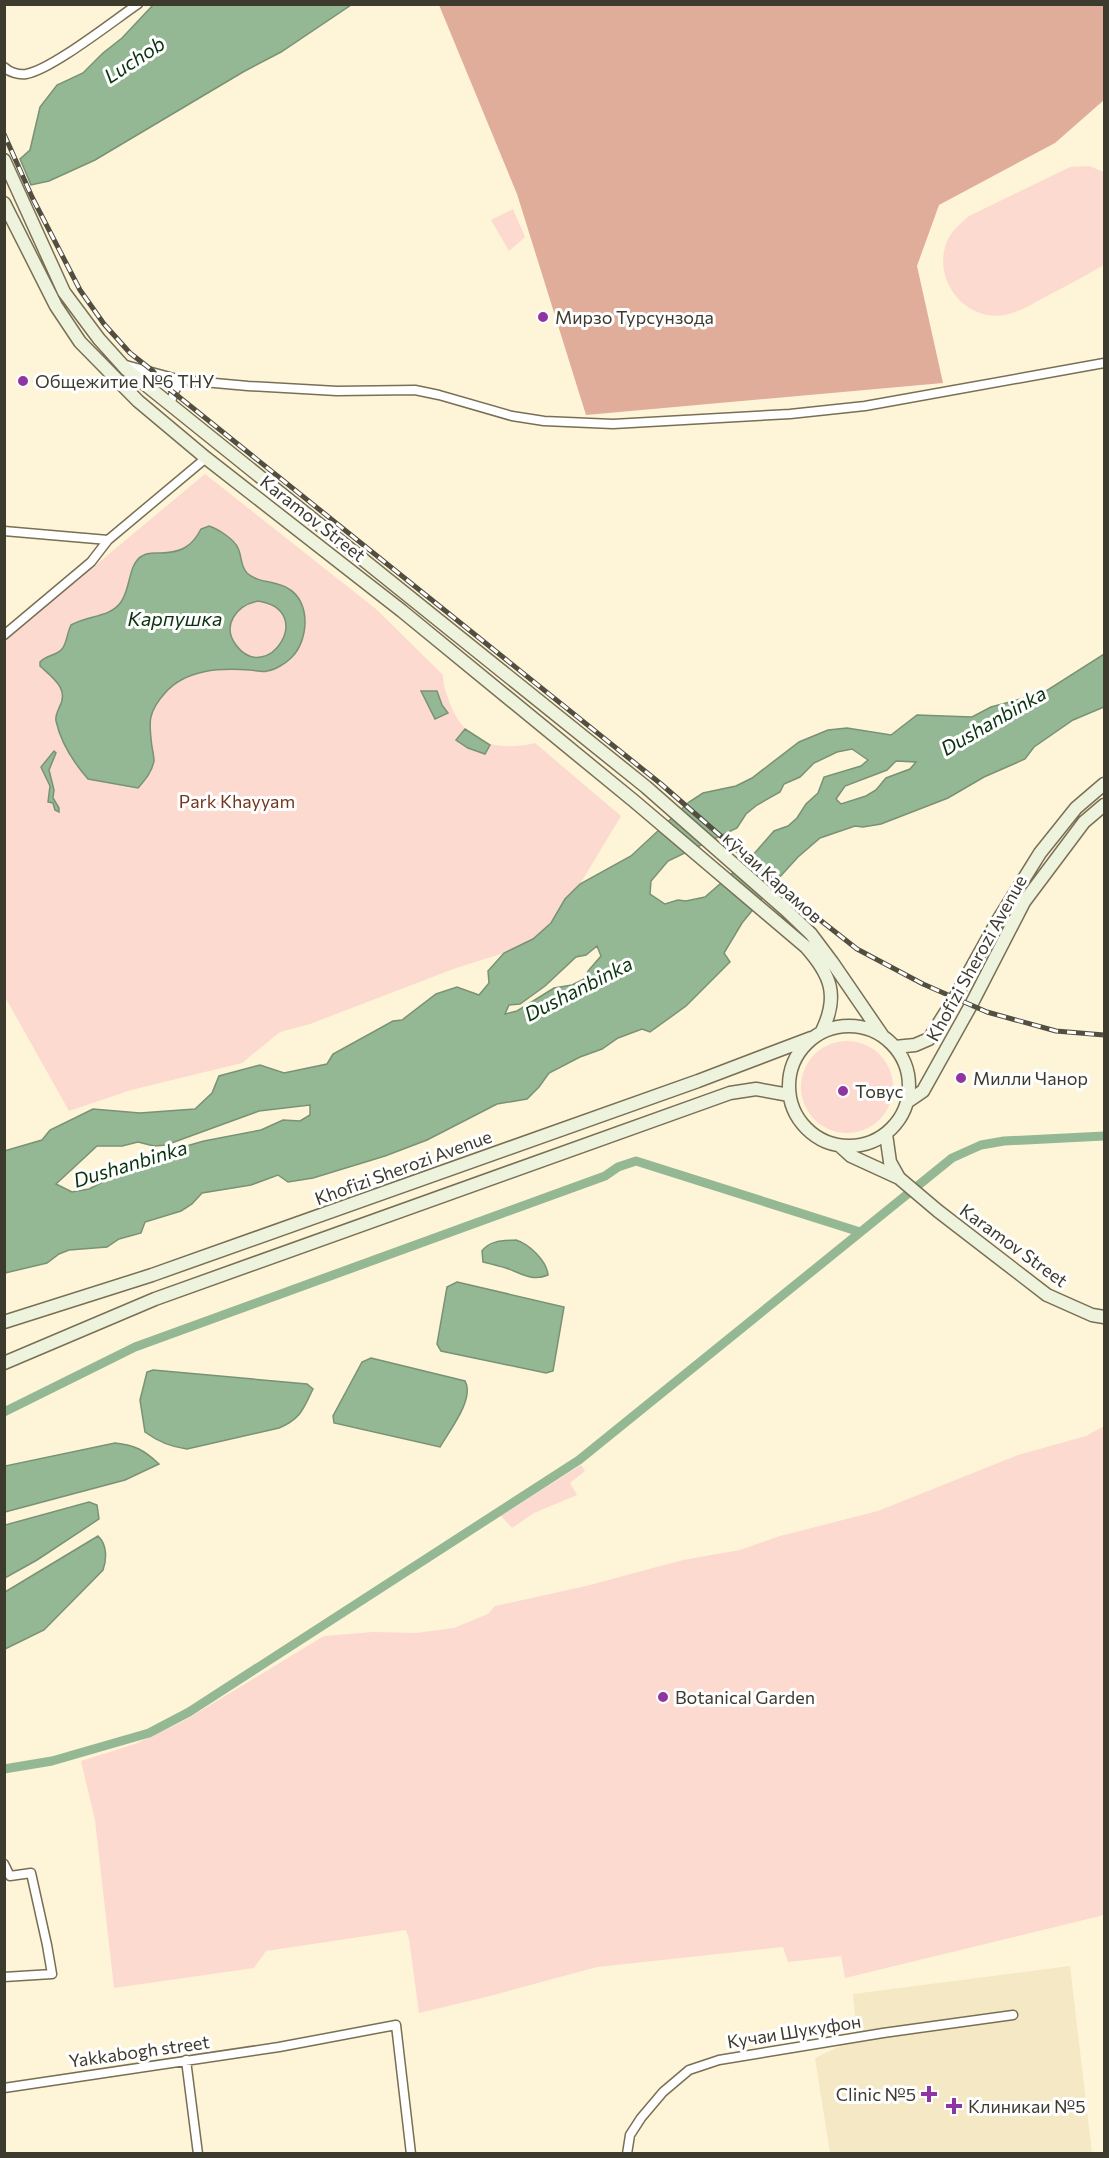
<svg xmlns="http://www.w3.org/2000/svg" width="1109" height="2158" font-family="Commissioner,sans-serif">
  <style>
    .built { fill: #f5e9c5 }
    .green { fill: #fcdacf }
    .forest { fill: #e1ad9b }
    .water { fill: #93b893; stroke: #799275; stroke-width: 1.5; fill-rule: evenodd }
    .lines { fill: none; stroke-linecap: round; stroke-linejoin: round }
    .canal { stroke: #93b893; stroke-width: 9 }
    .street-casing { stroke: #786f55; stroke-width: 11 }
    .secondary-casing { stroke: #786f55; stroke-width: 15 }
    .street { stroke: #fff; stroke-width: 8 }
    .secondary { stroke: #eef3dd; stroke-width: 12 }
    .rail-casing { stroke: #524e40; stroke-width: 5 }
    .rail { stroke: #fff; stroke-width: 3; stroke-dasharray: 9; stroke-linecap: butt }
    .poi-dot { fill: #8e35a1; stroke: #fff; stroke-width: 2 }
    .labels { text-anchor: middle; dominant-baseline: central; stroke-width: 6; stroke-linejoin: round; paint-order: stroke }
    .poi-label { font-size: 18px; fill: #3d3a2e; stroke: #fff; text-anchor: start }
    .street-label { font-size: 18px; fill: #3d3a2e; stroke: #fff }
    .park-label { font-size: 18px; fill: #74341d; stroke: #fff }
    .water-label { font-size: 20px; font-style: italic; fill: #09330e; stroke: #fff }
  </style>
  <rect width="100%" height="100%" fill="#fef4d7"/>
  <path class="built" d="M1070,1966l22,187h-262l-15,-95 42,-20 -4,-44z"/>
  <path class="green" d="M1089,166l15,6v93c-19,11 -38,21 -57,31 -13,7 -27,16 -42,19 -39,7 -72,-34 -59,-71 4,-12 14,-20 23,-28l101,-49z
    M513,209l12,28 -16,14 -18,-31z
    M205,474l171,135 67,66c0,9 2,16 5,23 14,43 45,55 87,45l86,73 -41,68 -15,15 -14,24 -18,16 -29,14 -48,15 -146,56 -30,8 -38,31 -111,27 -62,21 -64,-114 -1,-360 93,-73z
    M801 1087a46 46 0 1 1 92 0a46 46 0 1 1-92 0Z
    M1104,1426v489l-259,63 -4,-22 -53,6 -5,-15 -186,20 -107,29 -71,17 -10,-74 -3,-9 -140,21 -12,17 -140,20 -19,-168 -14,-59 54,-17 47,-22 142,-86 49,-4 43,1 38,-5 34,-14 7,-8 91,-20 97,-26 57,-10 40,-14 98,-25 140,-56 68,-19z
    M581,1465l4,6 -15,12 7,12 -43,18 -22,15 -11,-12z"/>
  <path class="forest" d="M439,5h665v95l-49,43 -116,62 -22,61 26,117 -357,32 -69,-221z"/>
  <path class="water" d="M154,4l197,1 -70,47 -38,20 -148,88 -46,21 -18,4 -11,-26 10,-9 10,-43 17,-22 26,-12 20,-20 19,-15z
    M209,526c9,3 25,13 29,22 4,8 2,17 9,25 12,11 29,7 42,16 22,13 20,52 2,69 -5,5 -16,12 -24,13 -5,2 -12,-1 -17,-1 -30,-2 -64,-1 -85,23 -18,20 -16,30 -13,54 1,5 2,10 2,14 -2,11 -9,19 -16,27l-50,-9c-14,-16 -27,-36 -32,-58 -1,-5 1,-8 3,-13 11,-19 -6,-30 -19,-42v-4c6,-7 16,-6 22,-13 5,-6 5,-16 9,-24 16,-10 39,-7 50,-23 10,-14 7,-38 21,-46 6,-4 11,-3 18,-3 20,0 32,-6 41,-24zM258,601c60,9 9,86 -22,44 -15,-20 1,-40 22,-44z
    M1104,654v53l-31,13 -39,27 -9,12 -41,18 -36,21 -67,26 -18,3 -8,-1 -35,12 -22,19 -21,23 -35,43 -18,30 6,9 -44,44 -36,26 -8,-3 -24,9 -16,11 -22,8 -31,16 -10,14 -12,12 -30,5 -70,36 -42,16 -72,22 -25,4 -10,-7 -27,10 -49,8 -10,11 -11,7 -36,11 -4,11 -22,6 -12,8 -38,3 -10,4 -12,9 -42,10 -1,-122 38,-11 8,-10 43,-21 47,4 55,-4 17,-16 7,-17 41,-11 24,8 43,-9 6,-10 60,-33 9,-1 34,-26 21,-7 22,8 10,-12 -1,-12 16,-18 29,-14 18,-16 14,-24 15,-15 51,-28 58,-54 14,-9 33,-7 16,-8 47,-36 29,-12 19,-2 44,7 26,-20 55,2 19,-10 52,-14zM852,749l16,11 -7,6 -37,11 -6,16 -12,11 -9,14 -9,8 -14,5 -22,25 -47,41 -19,4 -8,-1 -13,4 -15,-10 1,-13 17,-20 69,-33 9,-14 11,-9 23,-13 4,-8 16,-7 14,-14 23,-11zM896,761l20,1 -6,7 -24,9 -10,12 -10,6 -25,8 -5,-5 9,-13 42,-16zM597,946l4,10 -13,15 -2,7 -14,7 -18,3 -37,23 -12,3 4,-9 11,-1 25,-18 31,-29 10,-2zM310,1105v10l-10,6 -17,-1 -22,10 -57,11 -49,14 -66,34 -17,3 -16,-8 41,-38h25l16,-4 16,4 12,-1 93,-34z
    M421,691h16l5,14 6,8 -13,6z
    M465,729l25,16 -5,9 -17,-6 -12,-8z
    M54,751l2,2 -7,17 5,20 -1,8 6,10v4l-4,-2 -2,-7 -5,-1 2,-16 -9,-19z
    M516,1240c13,4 31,21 32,35 -16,7 -27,-2 -42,-7 -7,-2 -15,-4 -23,-6l-1,-11c8,-11 21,-10 34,-11z
    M457,1282l107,25 -11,64 -7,2 -105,-22 -4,-7 10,-57z
    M371,1358l94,23c10,17 -15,49 -25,66l-106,-24 -1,-7 29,-54z
    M153,1370l154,14 6,5c-10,20 -12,30 -34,39l-92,21c-16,-2 -30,-8 -42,-17l-5,-32 7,-28z
    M115,1443c20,2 29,7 44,21l-34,16 -120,32v-46z
    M89,1502l8,3 2,14 -62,41 -32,18v-53z
    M98,1536c9,8 9,23 5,34l-59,60 -39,19v-57z"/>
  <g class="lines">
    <path class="canal" d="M4,1412l131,-65 470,-171 13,-9 18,-6 224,71
      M4,1769l48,-8 97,-28 40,-21 390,-252 373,-302 29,-13 23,-4 100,-5"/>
    <g class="street-casing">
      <path id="street" d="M4,67c5,5 14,8 22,7 25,-4 87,-53 112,-70
        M122,364l59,16 67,6 89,5 78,-1 24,5 73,21 32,5 69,3 177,-10 75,-8 239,-43
        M170,405l4,-13 7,-12
        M4,531l104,9
        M4,635l87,-73 17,-22 98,-82
        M4,1864l6,12 21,-3 16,72 5,29 -48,3
        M186,2060l12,94
        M4,2088l275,-41 117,-22 15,129
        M627,2154l3,-19 11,-17 22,-26 26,-22 30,-10 164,-27 130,-18"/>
    </g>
    <g class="secondary-casing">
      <path id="secondary" d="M4,160l60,132 35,47 27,30 520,418 140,123 25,24 21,28 50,73
        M4,203l52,103 24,36 58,59 68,57 196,153 232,190 172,146c25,28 33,49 16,84
        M789 1086a60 60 0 1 1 120 0a60 60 0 1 1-120 0Z
        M895,1047l20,-2 14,-6 27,-43 41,-74 43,-69 36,-45 28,-24
        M907,1102l16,-11 48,-86 53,-103 60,-80 20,-17
        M886,1134l4,28 9,16
        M840,1146l11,10 48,22 39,33 109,84 45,20 12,2
        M4,1322l148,-47 546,-194 113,-43
        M4,1363l151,-64 575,-206 26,-4 33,6"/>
    </g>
    <use href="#street" class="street"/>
    <use href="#secondary" class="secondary"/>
    <g class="rail-casing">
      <path id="rail" d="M4,134l28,63 48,93 24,34 26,29 23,18 10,13 498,400 131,114 65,51 66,35 64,28 69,19 48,4"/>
    </g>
    <use href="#rail" class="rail"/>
  </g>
  <g class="poi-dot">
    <circle cx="543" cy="317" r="6"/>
    <circle cx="23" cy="381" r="6"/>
    <circle cx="961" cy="1078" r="6"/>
    <circle cx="843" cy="1091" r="6"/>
    <circle cx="663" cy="1697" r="6"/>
    <path d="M926 2085h6v6h6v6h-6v6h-6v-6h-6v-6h6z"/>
    <path d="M951 2097h6v6h6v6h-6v6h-6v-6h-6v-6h6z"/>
  </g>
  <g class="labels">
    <g class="poi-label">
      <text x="555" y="317">Мирзо Турсунзода</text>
      <text x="35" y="381">Общежитие №6 ТНУ</text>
      <text x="973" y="1078">Милли Чанор</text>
      <text x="855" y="1091">Товус</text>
      <text x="675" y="1697">Botanical Garden</text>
      <text x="916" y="2094" text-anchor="end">Clinic №5</text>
      <text x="968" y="2106">Клиникаи №5</text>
    </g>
    <g class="street-label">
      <text transform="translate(313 518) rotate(38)">Karamov Street</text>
      <text transform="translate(773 877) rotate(42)">кӯчаи Карамов</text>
      <text transform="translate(976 958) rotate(-61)">Khofizi Sherozi Avenue</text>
      <text transform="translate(403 1167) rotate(-20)">Khofizi Sherozi Avenue</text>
      <text transform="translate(1014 1245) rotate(36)">Karamov Street</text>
      <text transform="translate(794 2031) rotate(-9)">Кучаи Шукуфон</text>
      <text transform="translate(139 2051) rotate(-8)">Yakkabogh street</text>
    </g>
    <g class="park-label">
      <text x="237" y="801">Park Khayyam</text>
    </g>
    <g class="water-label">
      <text transform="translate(134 59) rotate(-33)">Luchob</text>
      <text x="175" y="618">Карпушка</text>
      <text transform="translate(993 720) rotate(-30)">Dushanbinka</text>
      <text transform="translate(578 988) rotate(-27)">Dushanbinka</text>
      <text transform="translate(130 1163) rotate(-17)">Dushanbinka</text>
    </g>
  </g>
  <rect width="1109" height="2158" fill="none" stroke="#3d3a2e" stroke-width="12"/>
</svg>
